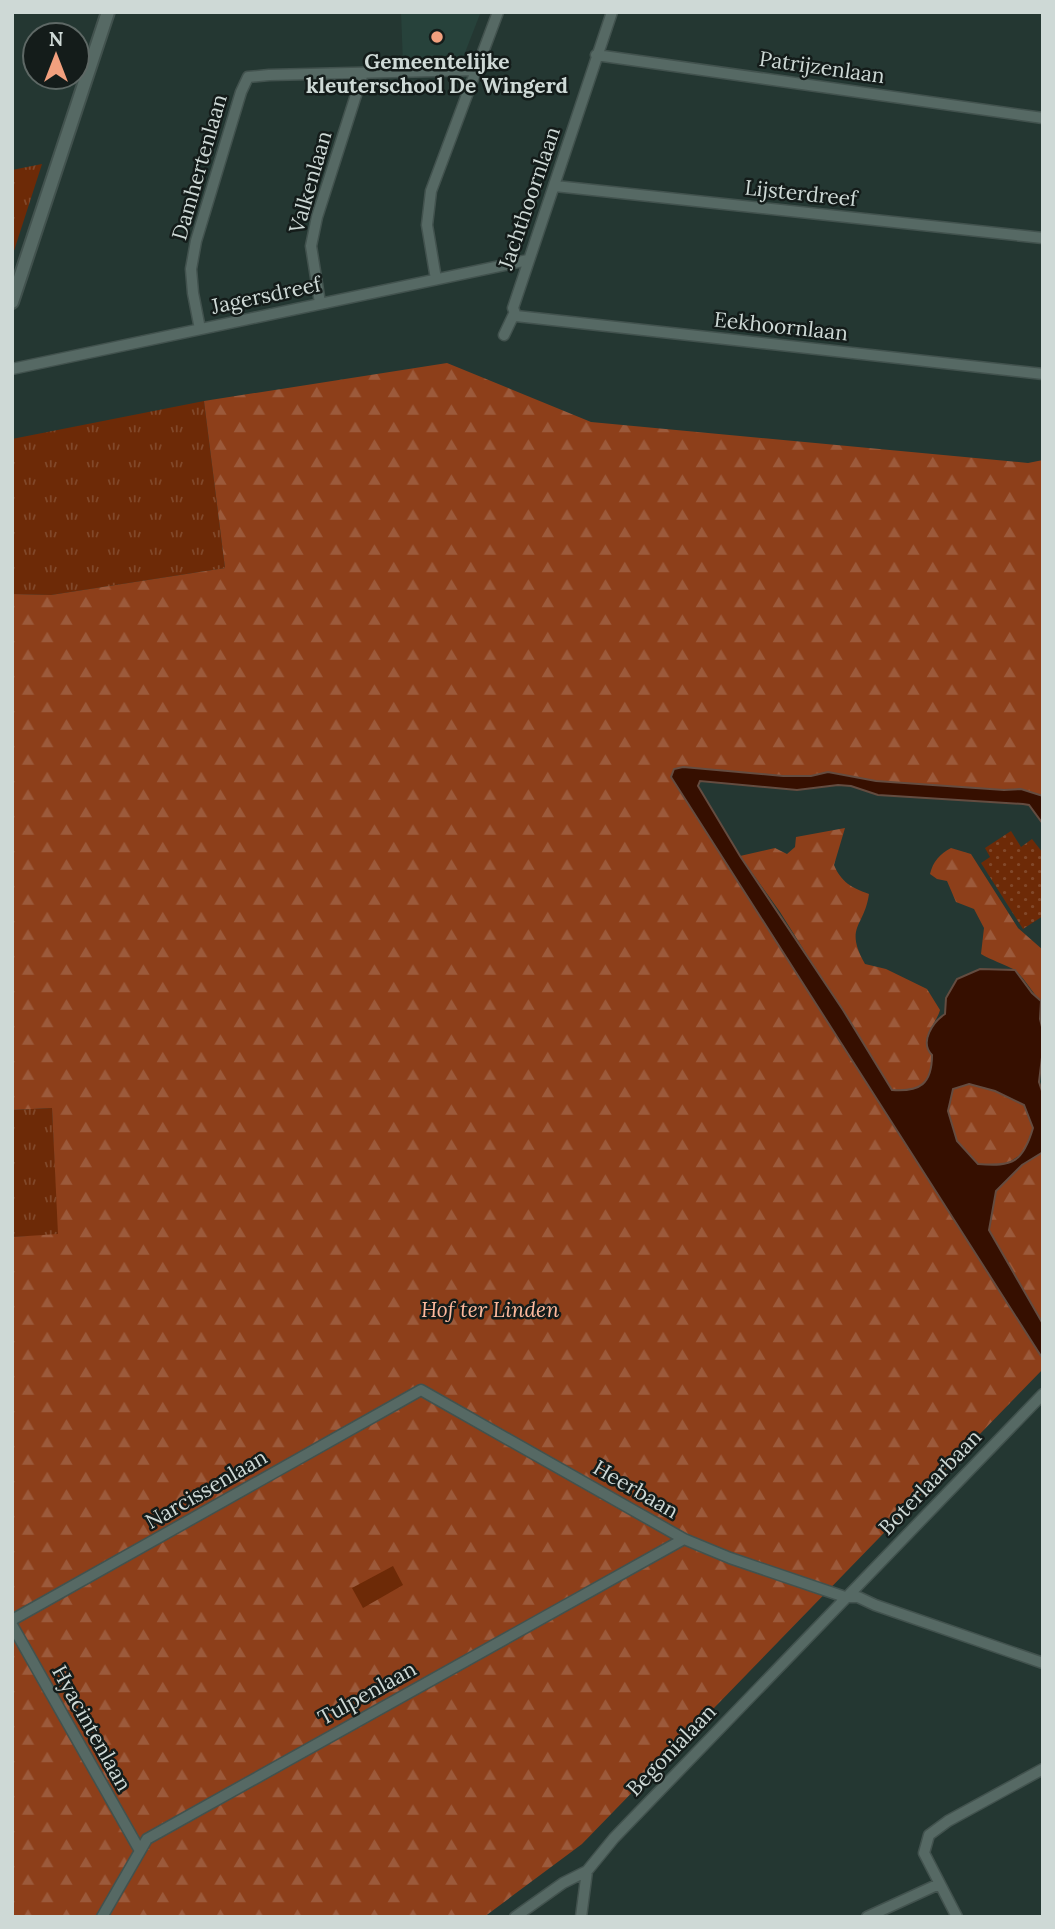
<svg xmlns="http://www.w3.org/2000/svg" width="1055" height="1929" font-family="Lora,serif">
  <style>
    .built { fill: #27423b }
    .grass { fill: url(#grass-tufts) }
    .forest { fill: url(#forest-firs) }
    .garden { fill: url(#garden-dots) }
    .pitch { fill: #6d2a07 }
    .water { fill: #360f00; stroke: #644c40; stroke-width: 2; fill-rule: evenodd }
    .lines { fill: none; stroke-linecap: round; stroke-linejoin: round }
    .minor-casing { stroke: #42524e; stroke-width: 13 }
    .tertiary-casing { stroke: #42524e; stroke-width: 16 }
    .minor { stroke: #566964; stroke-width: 10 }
    .tertiary { stroke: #566964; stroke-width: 12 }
    .poi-dot { fill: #f2a07e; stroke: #141c1a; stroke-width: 2.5 }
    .labels { text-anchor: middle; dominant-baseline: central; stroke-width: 5; stroke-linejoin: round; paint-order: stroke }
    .poi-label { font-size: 21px; font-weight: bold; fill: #ced9d6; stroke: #141c1a }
    .street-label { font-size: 21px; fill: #ced9d6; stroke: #141c1a }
    .park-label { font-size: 21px; font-style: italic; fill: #fdb99d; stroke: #141c1a }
  </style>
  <defs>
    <pattern id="grass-tufts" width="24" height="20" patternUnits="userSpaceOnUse" patternTransform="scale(1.75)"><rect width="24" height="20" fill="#6d2a07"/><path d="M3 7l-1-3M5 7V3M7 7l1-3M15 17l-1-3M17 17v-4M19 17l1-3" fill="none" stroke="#81482a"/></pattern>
    <pattern id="forest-firs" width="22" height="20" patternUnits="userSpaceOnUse" patternTransform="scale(1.75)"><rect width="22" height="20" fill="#8d3f1a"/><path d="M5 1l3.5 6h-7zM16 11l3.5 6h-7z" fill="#9c5a3b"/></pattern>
    <pattern id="garden-dots" width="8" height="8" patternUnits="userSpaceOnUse" patternTransform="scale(1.75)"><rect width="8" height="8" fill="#6d2a07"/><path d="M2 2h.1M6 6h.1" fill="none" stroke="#81482a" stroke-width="1.8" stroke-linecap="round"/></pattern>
  </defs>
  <rect width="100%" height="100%" fill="#243732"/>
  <path class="built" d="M401,12h72l7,2 -19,49 -58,1z"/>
  <path class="grass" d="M42,164l-30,93v-87z
    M204,401l21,167 -174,27 -39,-1v-155z
    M52,1108l7,127 -47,2v-127z"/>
  <path class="forest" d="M447,363l144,59 437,41 15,-3v336l-22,-7 -17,1 -128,-9 -48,-9 -17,4h-28l-100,-9 18,57 340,532 2,13 -461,475 -98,73h-472v-680l46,-3 -6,-126 -40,2v-516l39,1 174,-27 -21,-167z
    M845,828l-11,37c7,17 18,23 35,29 -5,34 -25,32 -4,70l21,5 41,20 13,21c-2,8 -8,14 -9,21 -2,34 11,62 -39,59l-112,-178 -40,-56 35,-8 12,6 8,-7 1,-10z
    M951,848l20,6 47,74 25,22v81l-3,-12 1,-18c-10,-9 -17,-25 -28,-32 -9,-5 -22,-9 -32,-15l3,-26 -10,-19 -18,-7 -9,-21 -10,-2 -7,-5c3,-13 10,-20 21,-26z
    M969,1084l26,7 29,14 10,23 -9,24 -22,14 -25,-2 -21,-23 -9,-30 5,-22z
    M1043,1152v172l-54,-94 7,-39 26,-26z"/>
  <path class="garden" d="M1011,831l10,16 11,-8 11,14v63l-20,13 -42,-66 9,-6 -5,-9z"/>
  <path class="pitch" d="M393,1566l10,19 -40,23 -11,-20z"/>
  <path class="water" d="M683,767l100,9h28l17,-4 48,9 128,9 17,-1 22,7v28l-14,-19 -6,-1 -145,-9 -27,-9 -13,-1 -41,5 -97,-9 -2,5 42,70 103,154 49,80c28,2 40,-6 40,-35 -13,-13 1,-33 13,-41l1,-16 11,-19 23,-10 35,1 17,23 9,8 -1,18 3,12v18l-4,33 4,12v58l-21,13 -26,26 -7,39 54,94v32h-2l-370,-579 3,-8zM969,1084l26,7 29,14 9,23c-10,34 -20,39 -55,36l-21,-23 -9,-30 5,-22z"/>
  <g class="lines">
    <g class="minor-casing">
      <path id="minor" d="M612,12l-99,296 3,8 527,58
        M596,55l447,63
        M555,186l488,52
        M436,279l-9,-54 4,-34 67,-179
        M320,303l-9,-57 6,-29 46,-144
        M200,329l-7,-36 -2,-24 5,-28 45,-149 7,-15 21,-2 207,-5
        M504,335l10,-21
        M12,369l516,-109
        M12,1620l409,-230 263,149 46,19 115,39h13l17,8 168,58
        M12,1625l127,224
        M102,1917l45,-78 537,-300
        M515,1917l48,-34 24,-12 27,-33 429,-444
        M581,1917l6,-46
        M867,1917l72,-33
        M957,1917l-33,-64 5,-18 19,-14 95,-52"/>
    </g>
    <g class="tertiary-casing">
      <path id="tertiary" d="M12,302l96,-290"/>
    </g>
    <use href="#minor" class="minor"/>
    <use href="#tertiary" class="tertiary"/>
  </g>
  <circle class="poi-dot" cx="437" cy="37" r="7"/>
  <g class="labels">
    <g class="poi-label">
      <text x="437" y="61">Gemeentelijke<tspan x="437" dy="24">kleuterschool De Wingerd</tspan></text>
    </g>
    <g class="street-label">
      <text transform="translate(822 67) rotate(8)">Patrijzenlaan</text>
      <text transform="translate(199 167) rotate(-74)">Damhertenlaan</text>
      <text transform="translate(310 182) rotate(-74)">Valkenlaan</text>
      <text transform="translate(801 193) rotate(6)">Lijsterdreef</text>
      <text transform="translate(529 198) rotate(-71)">Jachthoornlaan</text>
      <text transform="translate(266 295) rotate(-12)">Jagersdreef</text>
      <text transform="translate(781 326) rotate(6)">Eekhoornlaan</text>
      <text transform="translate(930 1482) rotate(-46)">Boterlaarbaan</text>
      <text transform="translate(206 1489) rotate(-30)">Narcissenlaan</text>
      <text transform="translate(636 1489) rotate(30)">Heerbaan</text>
      <text transform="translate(367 1693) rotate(-29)">Tulpenlaan</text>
      <text transform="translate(92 1728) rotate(61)">Hyacintenlaan</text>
      <text transform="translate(671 1750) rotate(-46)">Begonialaan</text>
    </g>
    <g class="park-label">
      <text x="490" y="1309">Hof ter Linden</text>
    </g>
  </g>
  <rect width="1055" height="1929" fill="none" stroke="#ced9d6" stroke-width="28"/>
  <g transform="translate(56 56)"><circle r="33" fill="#141c1a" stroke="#5e6865" stroke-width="2"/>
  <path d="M0-5L12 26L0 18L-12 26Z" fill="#f2a07e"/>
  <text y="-10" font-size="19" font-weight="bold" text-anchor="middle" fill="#ced9d6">N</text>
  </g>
</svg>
